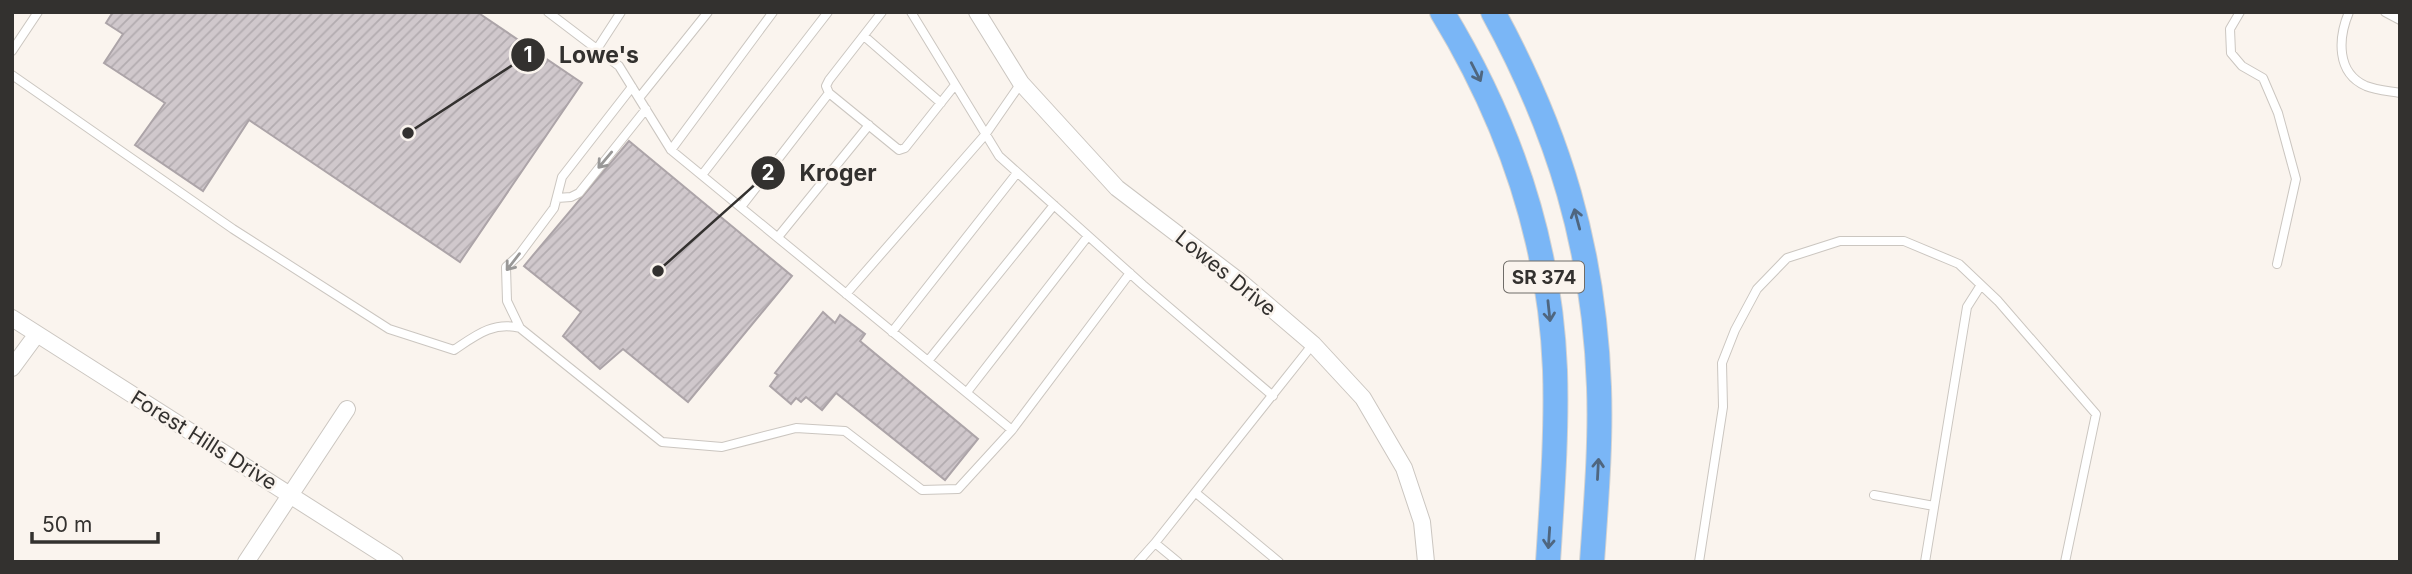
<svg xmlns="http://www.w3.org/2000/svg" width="2412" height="574" font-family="Inter,sans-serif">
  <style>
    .building { fill: url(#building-hatch); stroke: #aca4a8; stroke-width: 2 }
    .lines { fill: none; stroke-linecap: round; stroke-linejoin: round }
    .service-casing { stroke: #cbc6c0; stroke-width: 10 }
    .minor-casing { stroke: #cbc6c0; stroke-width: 18 }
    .trunk-casing { stroke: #d2d2d1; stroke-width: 26 }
    .service { stroke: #fff; stroke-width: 8 }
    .minor { stroke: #fff; stroke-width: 16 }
    .trunk { stroke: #7ab6f6; stroke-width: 24 }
    .oneway { stroke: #4f667f }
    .oneway2 { stroke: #999897 }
    .labels { text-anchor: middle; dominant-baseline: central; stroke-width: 5; stroke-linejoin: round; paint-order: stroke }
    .shield { fill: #faf4ee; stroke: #6f6c68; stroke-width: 2 }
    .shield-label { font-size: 19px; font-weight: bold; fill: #33312f }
    .street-label { font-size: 21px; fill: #33312f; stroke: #faf4ee }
    .leader { fill: none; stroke: #33312f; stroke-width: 2.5 }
    .callout-dot { fill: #33312f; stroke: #faf4ee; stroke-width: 2.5 }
    .mark-label { font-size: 21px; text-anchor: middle; font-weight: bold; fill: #fff }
    .callout-label { font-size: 23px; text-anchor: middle; font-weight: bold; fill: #33312f; stroke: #faf4ee; stroke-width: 5; stroke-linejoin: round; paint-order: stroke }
  </style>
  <defs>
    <pattern id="building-hatch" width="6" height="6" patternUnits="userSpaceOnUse" patternTransform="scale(1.75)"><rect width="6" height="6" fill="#d0c8cc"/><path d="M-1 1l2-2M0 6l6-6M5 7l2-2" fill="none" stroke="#b3acb0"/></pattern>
  </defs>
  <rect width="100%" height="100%" fill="#faf4ee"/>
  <path class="building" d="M113,12h364l105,71 -122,179 -211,-142 -46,71 -68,-46 30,-42 -61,-40 19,-29 -17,-11z
    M629,141l163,135 -104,126 -65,-53 -23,20 -37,-33 18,-24 -57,-46z
    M823,312l12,11 5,-8 25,19 -5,7 118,98 -33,41 -109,-87 -14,17 -16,-13 -5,5 -5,-4 -5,6 -21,-18 8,-11 -3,-2z"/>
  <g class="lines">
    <g class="service-casing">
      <path id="service" d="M548,12l71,54 52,84 341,280
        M882,12l-53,68 -3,6 3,7 70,57 6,-2 50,-63
        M911,12l88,144 144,129 130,111
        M2240,12l-10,17 1,24 11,13 21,12 15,35 18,66 -19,85
        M2349,12c-11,26 -13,61 17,74 10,4 23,5 34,7
        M2385,12l15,8
        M864,36l77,67
        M597,49l24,-37
        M12,51l26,-39
        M12,75l221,154 156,100 65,21c21,-14 39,-29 66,-22l142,114 60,5 74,-19 49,3 77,59 36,-1 54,-59 118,-157
        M639,98l69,-86
        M671,150l102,-138
        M702,175l126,-163
        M557,198l14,-1 8,-4 67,-84
        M741,207l88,-114
        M778,237l91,-112
        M846,294l139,-159 36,-52
        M520,328l-13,-27 -1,-34 13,-12 35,-47 8,-31 70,-90
        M892,332l125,-159
        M928,361l126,-156
        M967,392l121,-156
        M1196,493l83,69
        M1874,495l60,11
        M1138,562l17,-19
        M1178,562l-23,-19 158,-199
        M1699,562l24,-155 -1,-44 13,-33 22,-41 30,-31 53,-17h64l55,23 39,37 98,113 -31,148
        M1925,562l42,-255 14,-22"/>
    </g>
    <g class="minor-casing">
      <path id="minor" d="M977,12l44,71 96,105 126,96 70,60 50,54 41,70 18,54 4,40
        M12,318l383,244
        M12,368l25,-34
        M246,562l101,-153"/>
    </g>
    <g class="trunk-casing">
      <path id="trunk" d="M1442,12c67,110 108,228 113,358 2,64 -3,128 -7,192
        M1493,12c66,121 101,236 106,375 2,58 -3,116 -7,175"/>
    </g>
    <use href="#service" class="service"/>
    <use href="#minor" class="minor"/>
    <use href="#trunk" class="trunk"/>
  </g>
  <defs><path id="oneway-shaft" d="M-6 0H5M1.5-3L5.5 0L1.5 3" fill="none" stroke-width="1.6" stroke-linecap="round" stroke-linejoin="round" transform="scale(1.75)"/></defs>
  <g class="oneway">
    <use href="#oneway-shaft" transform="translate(1476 72) rotate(63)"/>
    <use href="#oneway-shaft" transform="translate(1577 219) rotate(-105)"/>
    <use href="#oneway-shaft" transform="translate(1549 311) rotate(84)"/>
    <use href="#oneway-shaft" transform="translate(1598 469) rotate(-87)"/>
    <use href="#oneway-shaft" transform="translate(1549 538) rotate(94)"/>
  </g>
  <g class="oneway2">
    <use href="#oneway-shaft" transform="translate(605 160) rotate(130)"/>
    <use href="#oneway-shaft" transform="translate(513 262) rotate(128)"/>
  </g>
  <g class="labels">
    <rect class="shield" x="1504" y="261.5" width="80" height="31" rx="5"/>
    <g class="shield-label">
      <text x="1544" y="277">SR 374</text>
    </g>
    <g class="street-label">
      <text transform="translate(1226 273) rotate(39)">Lowes Drive</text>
      <text transform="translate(204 440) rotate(32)">Forest Hills Drive</text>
    </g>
  </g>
  <path class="leader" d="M408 133L528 55M658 271L768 173"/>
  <g class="callout-dot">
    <circle cx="408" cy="133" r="7"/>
    <circle cx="658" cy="271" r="7"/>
    <circle cx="528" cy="55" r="18"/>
    <circle cx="768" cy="173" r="18"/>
  </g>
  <g class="mark-label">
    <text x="528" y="62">1</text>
    <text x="768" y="180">2</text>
  </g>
  <g class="callout-label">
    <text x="599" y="63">Lowe's</text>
    <text x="838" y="181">Kroger</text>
  </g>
  <rect width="2412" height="574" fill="none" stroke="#33312f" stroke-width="28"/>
  <path d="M32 532v10h126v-10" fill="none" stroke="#33312f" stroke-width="3.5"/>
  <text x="42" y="532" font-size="21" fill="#33312f" stroke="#faf4ee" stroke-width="5" paint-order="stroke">50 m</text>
</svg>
